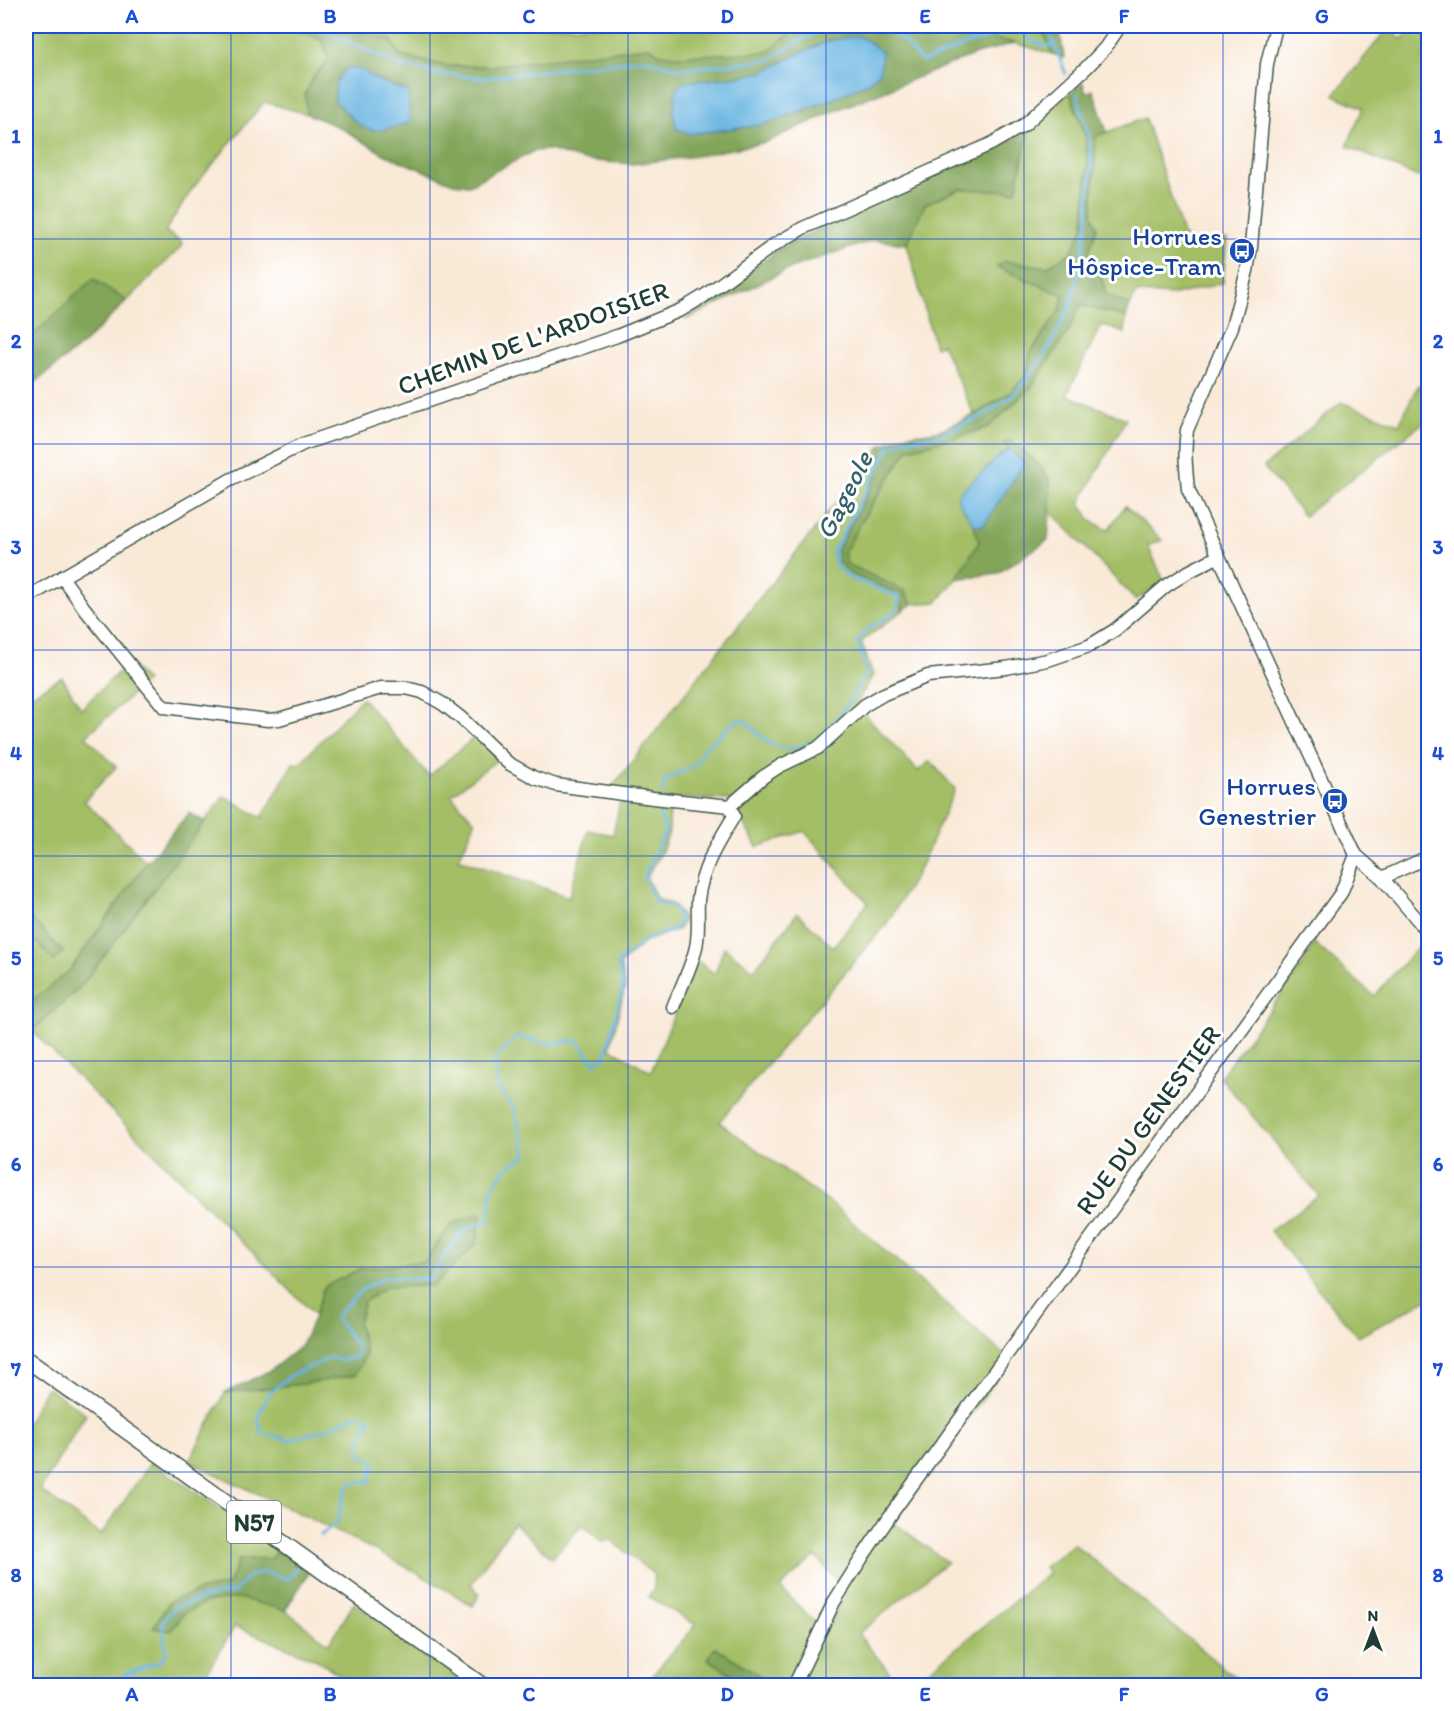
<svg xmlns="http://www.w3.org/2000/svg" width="1454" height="1711" font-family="Itim,sans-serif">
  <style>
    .green { fill: #a3be65; stroke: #617e4c; stroke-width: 1.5; fill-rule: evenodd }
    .forest { fill: #82a55a; stroke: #507147; stroke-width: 1.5; fill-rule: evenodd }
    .water { fill: #68b4e1; stroke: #44788a; stroke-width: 1.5 }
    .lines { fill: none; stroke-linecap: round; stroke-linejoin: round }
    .stream { stroke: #68b4e1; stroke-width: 3 }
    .minor-casing { stroke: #40574c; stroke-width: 15 }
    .major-casing { stroke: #40574c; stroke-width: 18 }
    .minor { stroke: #fff; stroke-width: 12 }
    .major { stroke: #fff; stroke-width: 15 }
    .grid { fill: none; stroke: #1d4ed8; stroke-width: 1.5; stroke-opacity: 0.55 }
    .labels { text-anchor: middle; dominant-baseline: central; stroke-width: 6; stroke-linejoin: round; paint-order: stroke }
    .shield { fill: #fff; stroke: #627771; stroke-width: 1.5 }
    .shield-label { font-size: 24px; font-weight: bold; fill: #1f3d34 }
    .transit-label { font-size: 26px; fill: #164399; stroke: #fff; text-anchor: end }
    .street-label { font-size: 26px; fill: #1f3d34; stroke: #fff }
    .water-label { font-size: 27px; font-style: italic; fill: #356168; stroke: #fff }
    .neatline { fill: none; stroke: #1d4ed8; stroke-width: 2 }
    .grid-label { font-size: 20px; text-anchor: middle; font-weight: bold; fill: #1d4ed8 }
  </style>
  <rect width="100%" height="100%" fill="#fff"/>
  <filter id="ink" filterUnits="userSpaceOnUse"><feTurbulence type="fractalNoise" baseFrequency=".0167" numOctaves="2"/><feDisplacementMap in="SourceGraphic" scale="12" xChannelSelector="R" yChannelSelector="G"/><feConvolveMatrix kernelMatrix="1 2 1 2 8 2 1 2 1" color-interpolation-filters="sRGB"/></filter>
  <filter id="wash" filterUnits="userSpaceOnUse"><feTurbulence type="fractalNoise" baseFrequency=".008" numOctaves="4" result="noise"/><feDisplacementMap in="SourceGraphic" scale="24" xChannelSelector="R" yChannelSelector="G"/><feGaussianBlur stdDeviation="1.35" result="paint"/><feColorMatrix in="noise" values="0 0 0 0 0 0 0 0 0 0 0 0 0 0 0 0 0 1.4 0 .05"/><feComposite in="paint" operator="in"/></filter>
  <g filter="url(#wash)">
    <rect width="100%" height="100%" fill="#f9e9d7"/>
    <path class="green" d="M26,26h260l35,13 8,20 -15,17 -9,18 2,20 -43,-12 -71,86 -28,43 17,11 -1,5 -54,54 -34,-22 -67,63z
      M344,26h455l-32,26 -89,4 -18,-2 -12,-7 -158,19h-44l-45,-10 -10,-16z
      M893,26h150v3l9,25 -37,-11 -32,-6 -48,-1 -29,-2z
      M1421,26h7v141l-10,10 -71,-31 16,-38 -29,-13 54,-67 13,11z
      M1070,93l15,42 3,29 -4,62 -13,27 -24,14 -43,-6 -7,6 66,28 -3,15 -30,44 -4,22 -16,17 -36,22 -32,-71 -7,3 -28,-103 18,-40 34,-15 57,2 13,-62z
      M1145,118l41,125 41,-4 -4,44 -48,12 -39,-2 -6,13 -24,-12 -5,-17 -15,-16 11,-34 -5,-13 4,-78z
      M1080,305l46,12 -1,16 -24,-8 -34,70 59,24 -46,84 11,18 17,9 17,-24 37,34 -14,6 16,35 -28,19 -86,-89 -1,-33 -45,-34 6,6 -6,2 -45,49 15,24 6,17 -24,37 -19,23 -25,2 -8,-13 -58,-27 -2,-11 21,-38 43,-66 43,-10 38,-12 43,-41 39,-59z
      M1418,385l10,10v24l-124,97 -40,-49 77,-65 58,22z
      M881,446l-1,25 -43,80 2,12 12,11 52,21 -1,16 -41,31 12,33 -17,30 62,66 12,-10 25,28 -35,79 -33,55 -168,199 114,83 177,155 -117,162 54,40 -89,72 42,51h-126l-59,-38 -7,12 41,26h-102l10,-15 39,-45 -48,-29 6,-7v-14l-43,-35 -10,1 -19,-16 -30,33 -38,-35 -43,61 9,10 -7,12c-90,-57 -188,-98 -284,-145l36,-68 85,-10 45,-8 11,-21 -8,-31 6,-21 22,-15 48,-1 19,-63 -29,39 -62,6 -38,19 -9,28 -283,-284 50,-46 142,-189 38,22 31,-55 6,1 63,-66 67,78 49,-42 23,23 -50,38 24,27 -16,37 110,38 19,-67 25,5 9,-43 -12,-2 149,-191zM670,798l60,2 27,47 47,-16 64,72 -35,44 -36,-34 -43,57 -30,-23 -9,27 -19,-14 -45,112 -41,-24 15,-61 -5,-23 26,-23 33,-12 5,-9 -10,-15 -17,-6 -11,-22 16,-26 7,-19zM815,1556l32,35 -22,41 -45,-44z
      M129,662l17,20 -60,54 30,31 -32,34 63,61 -77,108 -44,36v-75l28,30 8,-9 -36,-39v-215l36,-21 19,32z
      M1426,938l2,3v358l-70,38 -88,-106 49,-35 -99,-119 82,-111 12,-23 60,53z
      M47,1387l39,27 -46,76 61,45 50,-73 128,86 -9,11h-31l-11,27 -26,4 -32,11 -17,27 18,3 13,-18 22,-11 33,-4 46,12 44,34 25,-41 117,82h-117l-35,-24 -84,-35 -36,59 -173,1v-262z
      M1074,1544l170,141h-333l138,-112 -5,-6z"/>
    <path class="forest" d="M286,26h58l47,14 10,16 45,10h44l159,-19 11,7 18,2 89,-4 32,-26h94l14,8 28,2 48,1 32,6 -42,12 -141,57 -65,30 -71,14 -64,8 -49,-4 -34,-10 -15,1 -65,34 -16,-2 -69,-29 -43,-26 -34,-14 -2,-20 9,-18 15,-17 -8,-20zM831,40l49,32 -11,10 -43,20 -64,23 -73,9 -5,-52 58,-6 21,-4 39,-20z
      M1043,26h16l5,32 -12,-4 -9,-25z
      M1083,83l3,10 7,-3 14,42 -11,4 -4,78 5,13 -11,34 15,16 5,17 24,12 -4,11 -46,-12 -9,22 -39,59 -43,41 -38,12 -43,10 -43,66 -21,38 3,11 58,27 7,13 -10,7 1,-16 -52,-21 -12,-11 -2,-12 42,-80 2,-25 23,-11 34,-4 36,-16 36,-22 16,-17 4,-22 30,-44 3,-15 -66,-28 7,-6 43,6 24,-14 13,-27 4,-62 -3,-29 -15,-42z
      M1029,129l-13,62 -57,-2 -34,15 -18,40 -33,-4 -81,27 -108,53 94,-71 56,-29 165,-74z
      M93,279l34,22 -44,43 -57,46v-48z
      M1010,440c12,10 31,24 38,37 4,9 1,51 0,63l-50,33 -42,6 23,-37 -5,-17h9l40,-63 -19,-18z
      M189,813l16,9 -123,163 -50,46 -6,-6v-19l44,-36 77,-108z
      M26,913l37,39 -9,9 -28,-30z
      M481,1213l-4,30 -44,43 -47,1 -22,15 -6,21 8,31 -11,21 -45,8 -85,10 46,-23 30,-24 14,-31 9,-28 38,-19 62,-6 29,-39z
      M279,1548l32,22 -26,40 -46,-12 -32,4 -23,11 -13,18 -18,-3 17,-27 32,-11 26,-5 11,-26h31z
      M715,1647l59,38h-25l-41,-26z"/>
    <path class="water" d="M858,36l11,6 13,10 -2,20 -11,10 -43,20 -64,23 -73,9 -13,-6 -3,-16 4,-23 7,-7 58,-6 21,-4 39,-20 29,-12z
      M347,68l15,2 13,9 24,10 9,2 2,31c-43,15 -44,11 -75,-21 0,-16 0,-22 12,-33z
      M1010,450l13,12 -1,5 -39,59 -9,-1 -16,-24v-7l46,-42z"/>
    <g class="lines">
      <path class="stream" d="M315,26l81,38 38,9 48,5 163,-19 35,10 89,-9 32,-20 30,-14
        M875,26l29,15 18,21 41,-16 38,-13 16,-2 19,12 19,4
        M1051,26v10l15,38
        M662,793l3,-12 32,-18 7,-15 33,-28h7c10,9 23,25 37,28 8,1 25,-2 32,-6 19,-10 43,-50 54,-69l-10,-32 11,-12 29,-18 2,-14 -49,-19 -13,-11 -4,-15 58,-107 14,-5 32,-5 44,-18 32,-22 19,-23 16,-23 22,-42 12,-48 6,-39 1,-26 3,-30 -4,-29 -11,-41
        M321,1535l16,-12 9,-34 6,-7h17l6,-20 -16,-8 3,-18 9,-17 -15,-4 -29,14 -37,11 -29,-7 -3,-17 11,-23 24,-19 39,-17 10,4 14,-4 1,-11 -22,-29 25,-26 25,-14 46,2 17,-29 17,-21 24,-8 2,-33 17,-22 18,-10 -11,-46 -17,-21 -4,-28 23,-24 34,7 26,-4 18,23 10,-6 18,-71 -5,-23 28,-23 32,-13 2,-10 -7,-10 -18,-6 -11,-25 22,-45 -8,-20
        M130,1686l-5,-12 36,-13 6,-10 -3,-11 -1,-19 13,-14 29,-10 29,-5 15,-16 14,-4 25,7 10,-12"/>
    </g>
  </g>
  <g filter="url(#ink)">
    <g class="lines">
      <g class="minor-casing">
        <path id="minor" d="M62,577l22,31 80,99 104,13 11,-1 102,-31h25l16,4 21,12 18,14 47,45 27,15 21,7 97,13 77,8 33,-29 17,-11 38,-18 47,-43 19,-11 44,-18 78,-8 42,-8 41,-14 26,-16 51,-44 22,-14 31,-16
          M26,598l204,-118 73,-36 314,-108 64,-26 23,-14 70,-51 29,-17 188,-84 33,-19 63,-58 18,-19 15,-22
          M1356,855l26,23 46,54
          M1382,878l46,-21
          M673,1007c7,-18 17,-37 22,-56 5,-16 2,-34 3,-51 4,-33 19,-56 36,-84l-4,-10
          M794,1686l40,-84 29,-46 31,-46 447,-617 15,-38 -168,-366c-2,-20 -4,-39 -1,-59l45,-103 15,-56 4,-24 16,-183 9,-38"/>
      </g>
      <g class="major-casing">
        <path id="major" d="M26,1359l457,327"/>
      </g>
      <use href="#minor" class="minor"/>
      <use href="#major" class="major"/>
    </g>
  </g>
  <path class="grid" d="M231,26v1660M430,26v1660M628,26v1660M826,26v1660M1024,26v1660M1223,26v1660M26,239h1402M26,444h1402M26,650h1402M26,856h1402M26,1061h1402M26,1267h1402M26,1472h1402"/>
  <defs>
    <g id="bus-disc" transform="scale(1.35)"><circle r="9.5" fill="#1a4fb4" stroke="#fff"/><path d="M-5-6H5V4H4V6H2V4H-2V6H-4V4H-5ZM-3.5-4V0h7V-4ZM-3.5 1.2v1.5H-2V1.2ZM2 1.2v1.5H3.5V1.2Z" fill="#fff"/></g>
  </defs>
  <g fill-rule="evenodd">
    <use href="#bus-disc" x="1242" y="251"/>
    <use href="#bus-disc" x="1335" y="801"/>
  </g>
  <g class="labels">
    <rect class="shield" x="227" y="1501" width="54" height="42" rx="4.5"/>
    <g class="shield-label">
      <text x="254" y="1522">N57</text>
    </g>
    <g class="transit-label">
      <text x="1222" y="236">Horrues<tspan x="1222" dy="30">Hôspice-Tram</tspan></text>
      <text x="1316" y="786">Horrues<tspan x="1316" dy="30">Genestrier</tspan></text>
    </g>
    <g class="street-label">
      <text transform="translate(533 338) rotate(-20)">CHEMIN DE L'ARDOISIER</text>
      <text transform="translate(1148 1120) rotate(-54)">RUE DU GENESTIER</text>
    </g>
    <g class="water-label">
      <text transform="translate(844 495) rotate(-63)">Gageole</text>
    </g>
  </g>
  <rect width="1454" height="1711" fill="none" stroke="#fff" stroke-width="66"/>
  <g transform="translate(1373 1630)" stroke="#ffffff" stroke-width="4.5" paint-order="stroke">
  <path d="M0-4.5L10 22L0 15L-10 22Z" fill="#1f3d34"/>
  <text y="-9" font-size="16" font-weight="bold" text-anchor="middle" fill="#1f3d34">N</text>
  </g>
  <rect x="33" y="33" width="1388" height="1645" class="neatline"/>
  <g class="grid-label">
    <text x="132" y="23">A</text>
    <text x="330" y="23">B</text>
    <text x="529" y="23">C</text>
    <text x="727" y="23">D</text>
    <text x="925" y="23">E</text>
    <text x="1124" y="23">F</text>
    <text x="1322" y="23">G</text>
    <text x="16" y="143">1</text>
    <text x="1438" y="143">1</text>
    <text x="16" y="348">2</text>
    <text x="1438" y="348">2</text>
    <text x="16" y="554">3</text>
    <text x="1438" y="554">3</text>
    <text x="16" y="760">4</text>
    <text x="1438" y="760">4</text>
    <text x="16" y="965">5</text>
    <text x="1438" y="965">5</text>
    <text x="16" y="1171">6</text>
    <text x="1438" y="1171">6</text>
    <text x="16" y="1376">7</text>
    <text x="1438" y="1376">7</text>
    <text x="16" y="1582">8</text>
    <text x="1438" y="1582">8</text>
    <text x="132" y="1701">A</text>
    <text x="330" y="1701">B</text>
    <text x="529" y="1701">C</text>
    <text x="727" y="1701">D</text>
    <text x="925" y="1701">E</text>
    <text x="1124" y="1701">F</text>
    <text x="1322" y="1701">G</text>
  </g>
</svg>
